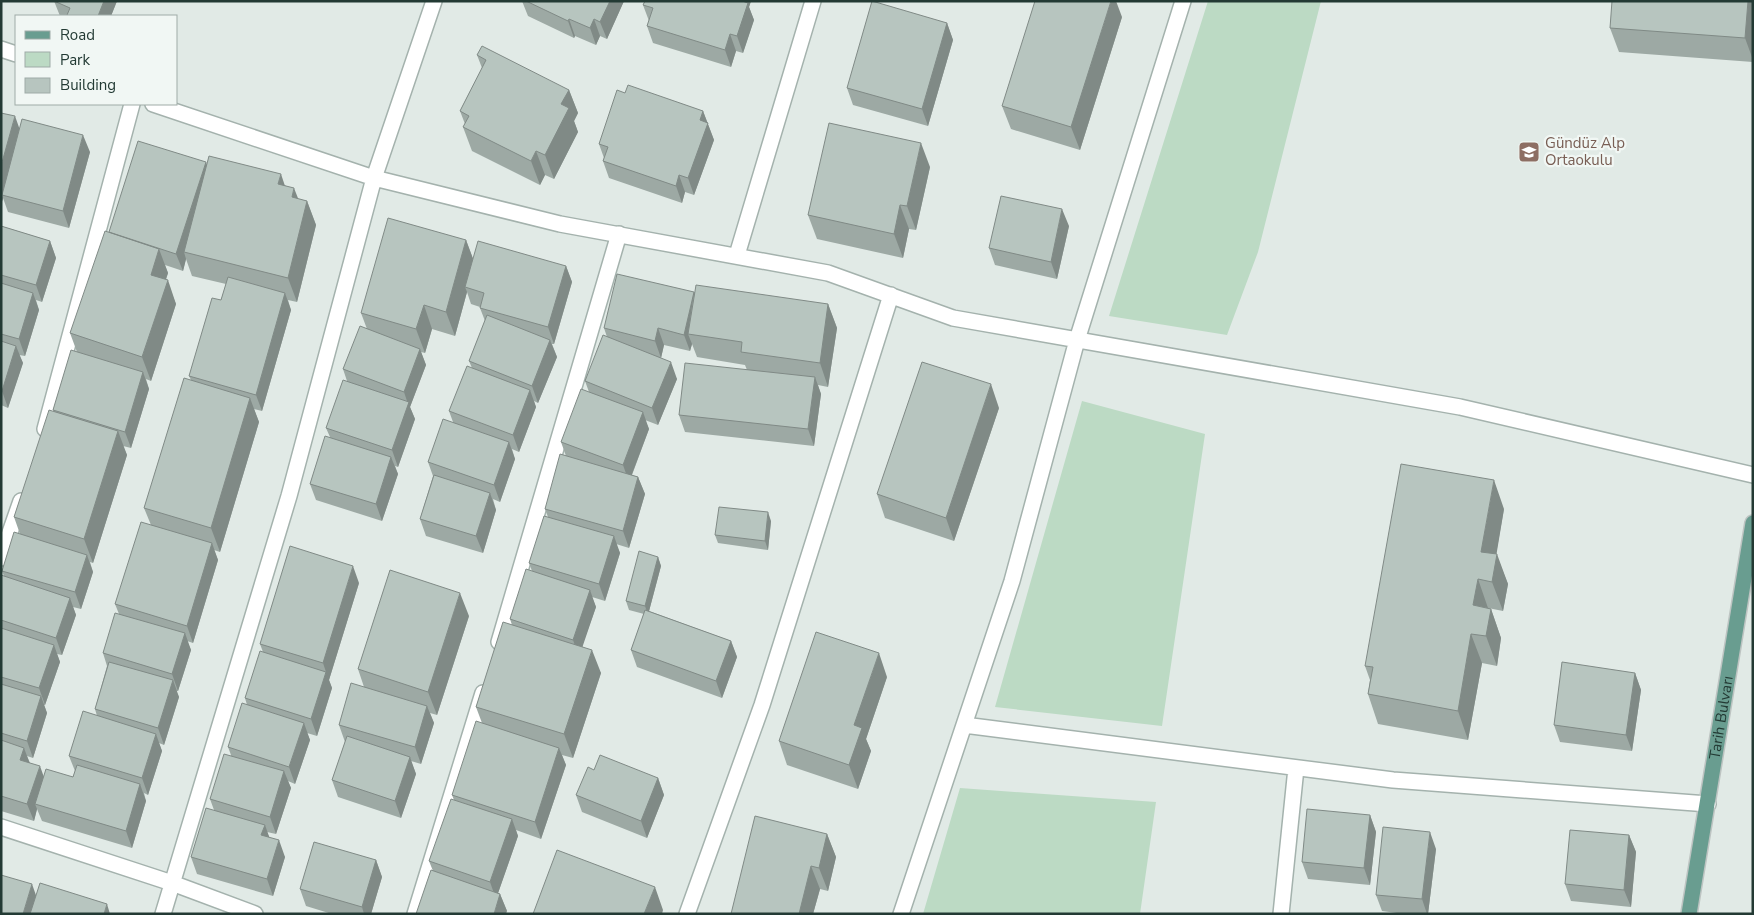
<svg xmlns="http://www.w3.org/2000/svg" width="1754" height="915" font-family="'Nunito Sans',sans-serif">
  <style>
    .green { fill: #bcdac4 }
    .lines { fill: none; stroke-linecap: round; stroke-linejoin: round }
    .minor-casing { stroke: #a4b2ad; stroke-width: 18 }
    .primary-casing { stroke: #bdc4c2; stroke-width: 18 }
    .minor { stroke: #fff; stroke-width: 15 }
    .primary { stroke: #699d90; stroke-width: 15 }
    .wall { fill: #9da9a4; fill-rule: evenodd }
    .shaded-wall { fill: #808a86 }
    .building { fill: #b7c5bf; stroke: #808a86 }
    .labels { text-anchor: middle; dominant-baseline: central; stroke-width: 4.5; stroke-linejoin: round; paint-order: stroke }
    .education-label { font-size: 15px; fill: #785e54; stroke: #f1f7f4; text-anchor: start }
    .street-label { font-size: 15px; fill: #233a34; stroke: #f1f7f4 }
  </style>
  <rect width="100%" height="100%" fill="#e1eae6"/>
  <path class="green" d="M1208,1h113l-63,251 -31,83 -118,-19z
    M1082,401l123,33 -43,292 -167,-19z
    M960,788l196,14 -16,112h-217z"/>
  <g class="lines">
    <g class="minor-casing">
      <path id="minor" d="M1,49l15,5
        M153,104l221,74 186,46 268,49 125,45 507,89 293,68
        M737,255l76,-254
        M45,429l87,-325
        M1,558l20,-57
        M499,642l120,-408
        M964,725l429,55 315,24
        M1,827l171,56 83,31
        M163,914l126,-418 85,-318 60,-177
        M415,914l68,-221
        M687,914l75,-209 129,-410
        M901,914l111,-333 65,-241 106,-339
        M1281,914l15,-146"/>
    </g>
    <g class="primary-casing">
      <g id="primary">
        <path id="s1" d="M1689,914l64,-391"/>
      </g>
    </g>
    <use href="#minor" class="minor"/>
    <use href="#primary" class="primary"/>
  </g>
  <path class="wall" d="M54,1h63l-6,15h-51z
    M522,1h102l-17,38 -7,-3 -4,9 -21,-9 -1,2 -46,-22z
    M645,1h106l-2,6 5,13 -11,33 -7,-2 -5,16 -78,-24 -6,-17 2,-5 -6,-16z
    M1753,1v61l-134,-10 -9,-24z
    M1122,17l-42,133 -69,-21 -9,-23z
    M947,23l6,17 -25,86 -75,-21 -6,-17z
    M477,55l92,35 9,23 -4,8 4,11 -24,47 -9,-4 -5,10 -68,-34 -9,-24 2,-3 -5,-13 22,-43z
    M625,93l78,18 11,29 -20,55 -9,-3 -3,11 -73,-25 -6,-17 1,-3 -5,-14z
    M1,113l19,16 70,23 -21,76 -61,-16 -5,-14 -2,7z
    M206,162v2l79,21 13,14 9,2 9,24 -19,77 -9,-2 3,10 -29,101 -8,-2 5,13 -39,130 -6,-2 4,10 -25,83 -6,-2 4,9 -13,41h-2l3,6 -15,48 -5,-2 3,8 -14,44 -4,-2 2,8 -14,47 -90,-27 -5,-12 -3,12 -33,-10v-236l3,1 -2,-5 18,-37 -6,-17 40,-105 -1,-2 24,-58 -7,-19 39,-100zM186,259l6,17 34,8 -5,16 -32,76 2,4 -47,128 7,17 -36,79 4,10 -16,39 4,13 -12,43 2,7 -28,40 6,15 -2,6h-29l-14,-14 -3,-7 6,2 14,-45 -3,-8h1l15,-43 -3,-8 5,1 14,-40 -3,-8 8,2 12,-37 -3,-10 3,1 34,-108 -4,-9 8,2 18,-59 -3,-10 5,2 25,-77 -10,-24 2,-7 -3,-8 18,6z
    M930,167l-14,63 -7,-1 -6,29 -86,-19 -9,-24z
    M1,226l49,15 6,17 -14,44 -6,-2 3,10 -14,46 -6,-1 4,8 -15,45 -7,-3z
    M1069,226l-12,53 -62,-14 -6,-17z
    M466,240l7,19 93,7 6,16 -18,62h-2l5,13 -19,46 -4,-2 2,6 -17,45 -7,-3 3,10 -15,43 -7,-3 3,11 -13,43 -57,-17 -6,-17 13,-43 -5,-14 25,-40 -4,-11 23,-43 -3,-7 16,-40 -5,-13v-1l-9,-3 -4,-12 -12,44 -23,-7 -7,24 -4,-1 5,13 -16,42 5,12 -17,48 -3,-1 3,8 -16,47 -66,-21 -6,-16 20,-47 -4,-9 21,-47 -4,-12 24,-40 -6,-16z
    M694,292l134,12 9,24 -9,59 -10,-2 3,9 -7,52 -129,-14 -6,-17 68,-45 -2,-5 -48,-8 -5,-13 -2,7 -26,-6 -3,13 16,21 -19,46 -13,-5 4,9 -17,46 6,2 7,17 -16,54 -13,-4 4,9 -15,48 -13,-4 4,10 -14,39 19,27 -28,85 -11,-3 4,10 -25,74 -25,-9 2,6 -20,57 2,1 7,17 -74,-40 -4,-10 25,-61 -2,-5 30,-72 -6,-16 36,-82 -2,-6 22,-48 -3,-8 19,-46 -3,-8 21,-53 -5,-14 28,-50 -4,-11 22,-44 -3,-9z
    M999,408l-45,133 -69,-23 -8,-24z
    M1504,509l-8,45 12,30 -5,27 -15,-3 3,1 10,29 -4,28 -15,-3 -14,77 -90,-16 -10,-30 2,-14 -5,-14z
    M771,521l-3,29 -50,-7 -3,-8z
    M658,557l3,9 -12,45 82,30 6,16 -15,41 -85,-31 -6,-17 13,-36 -15,-4 -3,-9z
    M359,583l-30,97 3,8 -15,48 -10,-3 3,7 -15,44 -7,-3 3,7 -15,46 -9,-2 2,5 16,20 -12,39 -76,-22 -6,-17 23,-47 -4,-11 21,-44 -3,-8 19,-42 -2,-7 18,-46 -3,-8z
    M469,616l-32,99 -7,-2 4,10 -13,41 -10,-3 5,13 -15,44 -63,-21 -6,-17 13,-38 -6,-17 25,-38 -6,-18z
    M1635,673l6,17 -9,61 -72,-9 -6,-17z
    M887,677l-21,62 5,12 -13,38 -71,-24 -8,-24z
    M594,770l64,8 6,17 -17,43 -65,-26 -6,-17z
    M1370,815l6,17 -6,53 -62,-6 -6,-17z
    M827,834l9,23 -8,34 -8,-2 -7,25h-82z
    M1629,835l7,17 -5,55 -60,-6 -6,-17z
    M1436,849l-8,65h-24l-22,-3 -6,-16z
    M376,860l6,17 -11,37h-39l-26,-8 -6,-17z"/>
  <path class="shaded-wall" d="M104,1h13l-6,15h-13z
    M610,1h14l-17,38 -7,-17z
    M740,1h11l-2,6 5,13 -11,33 -6,-17z
    M1111,1h5l6,16 -42,133 -9,-23z
    M1748,1h5v59l-8,-22z
    M569,19l6,17 -1,2 -6,-17z
    M594,19l6,17 -4,9 -6,-17z
    M947,23l6,17 -25,86 -6,-17z
    M730,34l6,17 -5,16 -6,-17z
    M569,90l9,23 -4,8 4,11 -24,47 -9,-24 16,-51z
    M703,111l11,29 -20,55 -6,-17 12,-58z
    M15,116l6,17 -19,62 1,3 -2,7v-39z
    M83,135l7,17 -21,76 -6,-17z
    M921,143l9,24 -14,63 -9,-24z
    M536,151l9,24 -5,10 -9,-24z
    M206,162l6,17 -28,73 2,7 -3,12 -7,-17z
    M281,174l8,24 -11,-14z
    M679,175l6,17 -3,11 -6,-17z
    M294,188l9,23 -11,-14z
    M307,201l9,24 -19,77 -9,-24z
    M900,205l9,24 -6,29 -9,-24z
    M1062,209l7,17 -12,53 -6,-17z
    M466,240l9,24 -10,23 2,5 -12,44 -9,-24z
    M50,241l6,17 -14,44 -6,-17z
    M159,249l9,24 -9,25 -8,-23z
    M566,266l6,16 -18,62 -6,-17z
    M168,280l8,24 -25,77 -9,-24z
    M694,292l-6,42 4,10 -2,7 -6,-16z
    M33,293l6,17 -14,46 -6,-17z
    M285,293l6,17 -29,101 -6,-16z
    M828,304l9,24 -9,59 -8,-24z
    M424,305l8,24 -7,24 -9,-24z
    M658,328l6,17 -3,13 -6,-17z
    M550,340l7,17 -19,46 -6,-17z
    M16,346l7,17 -15,45 -6,-17z
    M420,349l6,16 -16,42 5,12 -17,48 -6,-17 16,-46 -4,-12z
    M671,362l6,17 -19,46 -6,-17z
    M143,372l6,17 -18,59 -6,-16z
    M815,377l6,17 -7,52 -6,-17z
    M991,384l8,24 -45,133 -8,-23z
    M530,390l6,17 -17,45 -6,-17z
    M250,398l9,24 -39,130 -9,-24z
    M643,412l6,17 -20,53 -6,-17z
    M118,431l9,24 -34,108 -9,-24z
    M509,442l6,17 -15,43 -6,-17z
    M391,457l7,17 -16,47 -6,-17z
    M638,477l7,17 -16,54 -6,-17z
    M1494,480l10,29 -12,72 -11,-29z
    M490,493l6,17 -13,43 -7,-17z
    M768,512l3,9 -3,29 -3,-9z
    M614,536l6,17 -15,48 -6,-17z
    M212,543l6,17 -25,83 -6,-17z
    M1497,554l11,30 -5,27 -11,-29z
    M87,555l6,17 -12,37 -6,-17z
    M658,557l3,9 -13,49 -3,-9z
    M353,566l6,17 -30,97 3,8 -15,48 -6,-17 15,-47 -3,-9z
    M1478,579l10,29 -15,-3z
    M590,590l6,17 -17,50 -6,-17z
    M460,593l9,23 -32,99 -9,-23z
    M70,598l6,17 -14,40 -6,-17z
    M1491,609l10,29 -4,28 -11,-30z
    M185,633l6,17 -13,41 -6,-17z
    M1471,634l11,29 -14,77 -10,-29z
    M731,641l6,16 -15,41 -6,-17z
    M54,645l6,17 -15,43 -6,-17z
    M592,650l9,23 -28,85 -9,-24z
    M879,653l8,24 -21,62 5,12 -13,38 -9,-24 5,-40z
    M1635,673l6,17 -9,61 -6,-16z
    M173,680l6,17 -15,48 -6,-17z
    M41,696l6,17 -14,45 -6,-17z
    M427,706l7,17 -13,41 -6,-17z
    M304,723l6,17 -15,44 -6,-17z
    M156,734l6,17 -14,44 -6,-17z
    M24,748l6,16 -10,-4z
    M559,748l7,17 -25,74 -6,-17z
    M410,757l6,17 -15,44 -6,-17z
    M40,766l6,17 -11,21 2,5 -3,12 -7,-17z
    M284,771l7,17 -15,46 -6,-17z
    M658,778l6,17 -17,43 -6,-17z
    M140,784l6,17 -14,47 -6,-17z
    M1370,815l6,17 -6,53 -6,-17z
    M512,819l6,17 -22,63 -6,-17z
    M265,825l6,17 -10,-7z
    M1430,832l6,17 -8,65h-1l-5,-15z
    M827,834l9,23 -8,34 -9,-23z
    M1629,835l7,17 -5,55 -7,-17z
    M279,840l6,17 -12,39 -6,-17z
    M376,860l6,17 -11,37h-7l-2,-7z
    M811,866l9,23 -7,25h-14z
    M32,884l6,17 -4,13h-11z
    M655,887l8,23 -1,4h-18z
    M500,894l7,17 -1,3h-12z
    M107,904l3,10h-6z"/>
  <path class="building" d="M54,1h50l-6,15h-29l-2,-1 3,-7z
    M526,1h84l-10,21 -6,-3 -4,9 -21,-9 -1,2z
    M645,1h97l6,2 -11,33 -7,-2 -5,16 -78,-24 6,-18 -10,-3z
    M872,1l75,22 -25,86 -75,-21z
    M1035,1h76l-40,126 -69,-21z
    M1612,1h136l-3,37 -135,-10z
    M482,46l87,44 -8,14 8,4 -24,47 -9,-4 -5,10 -68,-34 6,-11 -9,-5 26,-51 -9,-5z
    M628,85l75,26 -3,9 8,3 -20,55 -9,-3 -3,11 -73,-25 5,-14 -9,-3 18,-54 8,3z
    M1,113l14,3 -14,50z
    M22,119l61,16 -20,76 -61,-16z
    M829,123l92,20 -14,63 -7,-1 -6,29 -86,-19z
    M138,141l68,21 -30,92 -67,-22z
    M209,156l72,18 -3,10 16,4 -2,9 15,4 -19,77 -104,-26z
    M1001,196l61,13 -11,53 -62,-14z
    M388,218l78,22 -20,72 -22,-7 -8,24 -55,-16z
    M1,226l49,15 -14,44 -35,-10z
    M105,231l54,18 -8,26 17,5 -26,77 -72,-24z
    M478,241l88,25 -18,61 -68,-19 4,-15 -19,-6z
    M617,274l77,18 -10,43 -26,-7 -3,13 -51,-13z
    M228,277l57,16 -29,102 -67,-19 23,-78 9,2z
    M1,283l32,10 -14,46 -18,-5z
    M696,285l132,19 -8,59 -79,-11 1,-10 -54,-8z
    M487,315l63,25 -18,46 -63,-25z
    M360,326l60,23 -16,43 -61,-23z
    M603,335l68,27 -19,46 -67,-27z
    M1,341l15,5 -14,45 -1,-1z
    M71,350l72,22 -18,60 -72,-22z
    M922,362l69,22 -45,134 -69,-24z
    M685,363l130,14 -7,52 -129,-14z
    M467,366l63,24 -17,45 -64,-24z
    M184,378l66,20 -39,130 -67,-20z
    M343,380l66,22 -17,48 -66,-22z
    M581,389l62,23 -20,53 -62,-23z
    M49,410l69,21 -34,108 -70,-22z
    M443,419l66,23 -15,43 -66,-23z
    M325,436l66,21 -15,47 -66,-20z
    M560,454l78,23 -15,54 -78,-22z
    M1401,464l93,16 -13,72 16,2 -5,28 -14,-3 -5,26 18,4 -5,27 -15,-2 -13,77 -90,-17 5,-27 -8,-1z
    M434,475l56,18 -14,43 -56,-17z
    M719,507l49,5 -3,29 -50,-6z
    M544,516l70,20 -15,48 -70,-21z
    M141,522l71,21 -25,83 -72,-22z
    M14,532l73,23 -12,37 -73,-21z
    M290,546l63,20 -30,97 -63,-19z
    M639,551l19,6 -13,49 -19,-5z
    M526,569l64,21 -17,50 -63,-21z
    M390,570l70,23 -32,99 -70,-23z
    M1,575l69,23 -14,40 -55,-18z
    M645,610l86,31 -15,40 -85,-31z
    M115,613l70,20 -13,41 -69,-21z
    M503,622l89,28 -28,84 -88,-27z
    M1,628l53,17 -15,43 -38,-11z
    M816,632l63,21 -25,72 8,3 -13,37 -70,-24z
    M260,651l66,21 -15,47 -66,-21z
    M109,662l64,18 -15,48 -63,-19z
    M1562,662l73,11 -9,62 -72,-10z
    M351,683l76,23 -12,41 -76,-22z
    M1,684l40,12 -14,45 -26,-8z
    M242,703l62,20 -15,44 -61,-20z
    M83,711l73,23 -14,44 -73,-22z
    M476,721l83,27 -24,74 -83,-27z
    M347,736l63,21 -15,44 -63,-21z
    M1,740l23,8 -4,12 20,6 -13,38 -26,-8z
    M224,754l60,17 -14,46 -60,-18z
    M600,755l58,23 -17,43 -65,-26 12,-28 6,3z
    M77,765l63,19 -14,47 -91,-27 11,-35 27,8z
    M451,799l61,20 -22,63 -61,-21z
    M206,808l59,17 -4,10 18,5 -12,39 -76,-22z
    M1307,809l63,6 -6,53 -62,-6z
    M755,816l72,18 -8,34 -8,-2 -12,48h-68z
    M1383,827l47,5 -8,67 -46,-4z
    M1570,830l59,5 -5,55 -59,-6z
    M314,842l62,18 -14,47 -62,-18z
    M557,850l98,37 -11,27h-111z
    M431,870l69,24 -6,20h-78z
    M1,875l31,9 -9,30h-22z
    M40,883l67,21 -3,10h-74z"/>
  <defs>
    <g id="school-square" transform="scale(1.125)"><rect x="-9" y="-9" width="18" height="18" rx="4" fill="#8d6e63" stroke="#f1f7f4"/><path d="M0-5L7-2L0 1L-7-2ZM-4 1L0 2.5L4 1V4Q0 6-4 4Z" fill="#fff"/></g>
  </defs>
  <g fill-rule="evenodd">
    <use href="#school-square" x="1529" y="152"/>
  </g>
  <g class="labels">
    <g class="education-label">
      <text x="1545" y="143">Gündüz Alp<tspan x="1545" dy="17">Ortaokulu</tspan></text>
    </g>
    <g class="street-label">
      <text stroke="none"><textPath href="#s1" startOffset="199">Tarih Bulvarı</textPath></text>
    </g>
  </g>
  <rect width="1754" height="915" fill="none" stroke="#233a34" stroke-width="5"/>
  <rect x="15" y="15" width="162" height="90" fill="#f1f7f4" stroke="#9faba7"/>
  <rect x="25" y="31" width="25" height="8" fill="#699d90" stroke="#9faba7"/>
  <text x="60" y="40" font-size="15" fill="#233a34">Road</text>
  <rect x="25" y="52" width="25" height="15" fill="#bcdac4" stroke="#9faba7"/>
  <text x="60" y="65" font-size="15" fill="#233a34">Park</text>
  <rect x="25" y="78" width="25" height="15" fill="#b7c5bf" stroke="#9faba7"/>
  <text x="60" y="90" font-size="15" fill="#233a34">Building</text>
</svg>
